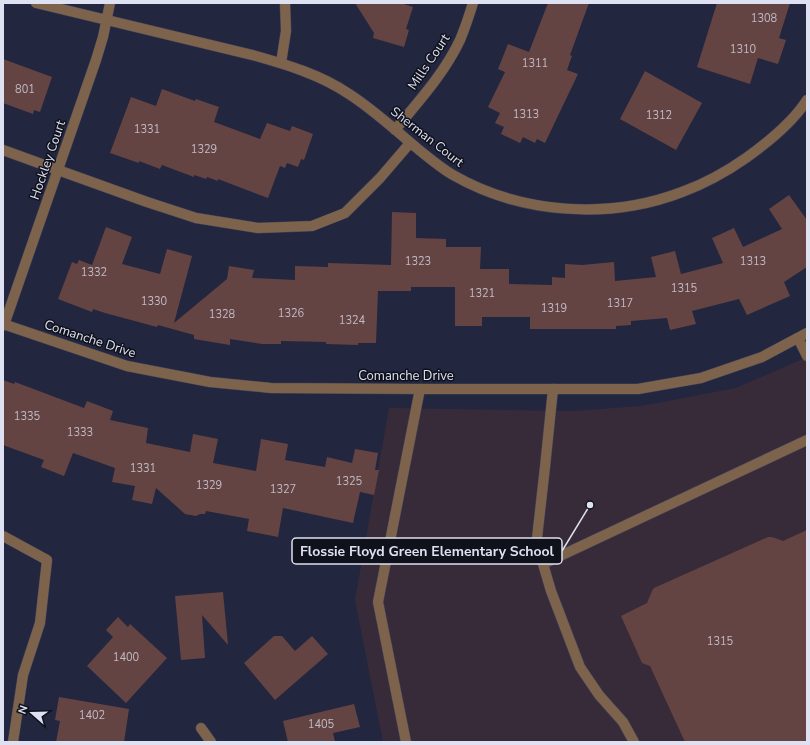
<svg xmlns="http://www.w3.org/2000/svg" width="810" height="745" font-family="'Nunito Sans',sans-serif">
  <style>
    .education { fill: #382b39 }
    .building { fill: #644443 }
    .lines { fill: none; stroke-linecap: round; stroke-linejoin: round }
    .service-casing { stroke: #41445b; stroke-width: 11 }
    .minor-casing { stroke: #41445b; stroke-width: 11 }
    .tertiary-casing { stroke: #41445b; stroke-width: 11 }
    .service { stroke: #7d624c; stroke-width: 10 }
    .minor { stroke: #7d624c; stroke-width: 10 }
    .tertiary { stroke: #7d624c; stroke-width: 10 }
    .labels { text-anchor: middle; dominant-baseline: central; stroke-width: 3; stroke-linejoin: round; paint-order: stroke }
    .number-label { font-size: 11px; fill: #c0bac6 }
    .street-label { font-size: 13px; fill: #dee1f1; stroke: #0f111b }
    .leader { fill: none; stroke: #dee1f1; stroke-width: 1.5 }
    .callout-dot { fill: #dee1f1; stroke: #0f111b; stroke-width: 1.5 }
    .callout { fill: #0f111b; stroke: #dee1f1; stroke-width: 1.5 }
    .callout-label { font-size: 14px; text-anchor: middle; font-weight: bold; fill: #dee1f1 }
  </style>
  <rect width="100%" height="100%" fill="#23263f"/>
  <path class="education" d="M807,357v385h-424l-28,-142 34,-192 184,3 68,-5 95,-18z"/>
  <path class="building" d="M355,3h46l12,4 -7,22 3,1 -5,17 -31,-9 1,-5z
    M548,3h41l-19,52 2,1 -5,14 11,4 -33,69 -8,-4 -2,4 -12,-6 -3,6 -19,-9 3,-7 -9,-4 5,-10 -12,-6 17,-35 -7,-3 10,-25 21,8z
    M717,3h73l-11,35 7,2 -8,24 -20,-6 -8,26 -53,-17z
    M3,59l49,18 -12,35 -6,-2 -1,4 -30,-11z
    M645,71l57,32 -26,47 -56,-31z
    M162,89l33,12 1,-2 23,8 -5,15 46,17 7,-16 23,8 2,-5 21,8 -9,26 -3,-1 -3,8 -11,-4 -2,5 -5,-2 -12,32 -50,-19v2l-11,-4 -1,2 -12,-4v2l-32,-12 -2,4 -21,-8v2l-29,-10 21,-56 25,9z
    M789,195l18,25v47l-23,15 6,14 -43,19 -8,-16 -47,12 4,13 -26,6 -3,-12 -36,3v4l-15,1v3h-86v-12h-48v9h-27v-39h-44v4h-33l-2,52h-18v2l-32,-1v-2l-45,-1v3h-19l-32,-5v6l-36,-6v-4l-36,-10 -1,2 -52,-14 -12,-4 -1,3 -34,-13 14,-37 5,2 2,-4 13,5 14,-38 26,10 -10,27 38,10 7,-25 25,7 -18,67 53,-44 2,-13 25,4 -2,8 43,2v-14l33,1v-4l63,2 1,-53 24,1v25l30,1v8h35l-1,22h29v15l43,1v-8l13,1v-14l17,1 32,-3 1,19 41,-4 -5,-20 24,-6 6,23 42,-11 -11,-25 22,-10 9,19 39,-18 -13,-20z
    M3,380l11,4 1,-2 69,26 3,-7 26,10 -3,9 38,8 -2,15 44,9 3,-18 25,5 -5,24 43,8 5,-32 27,5 -3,16 40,7 2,-10 25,6 3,-14 23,4 -3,17h4l-5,25 -14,-3 -7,31 -70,-15 -5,29 -31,-6 2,-12 -43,-8 -1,3h-5l-4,2 -11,-2 -29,-26 -4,16 -20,-4 3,-14 -23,-4 3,-14 -42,-15 -9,23 -23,-9 3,-7 -41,-15z
    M807,530v212h-122l-35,-76 -8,-3 -21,-47 26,-13 5,-12 2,-3 114,-51h4l11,4z
    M223,592l5,53 -26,-30 3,43 -24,2 -6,-64z
    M118,617l10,10 2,-3 37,34 -41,45 -39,-37 26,-29 -7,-7z
    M274,636h8l13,15 17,-15 16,18 -53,46 -31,-37z
    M59,697l70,12 -5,33h-68l4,-21 -5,-1z
    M354,704l6,23 -27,6 2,9h-47l-5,-21z"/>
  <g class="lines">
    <g class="service-casing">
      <path id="service" d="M281,63l5,-32 -1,-28
        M3,150l55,20 89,32 49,16 62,10 54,-2 33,-13 35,-35 30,-35
        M798,338l9,18
        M553,389l-8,78 -9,80 7,17 8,27 29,76 19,28 24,27 11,20
        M3,536l44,24 -7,63 -17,52 -10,67
        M543,564l264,-124
        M406,742l-28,-140 42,-213"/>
    </g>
    <g class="minor-casing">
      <path id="minor" d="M36,3l220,53c32,9 65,19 93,38 25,16 46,36 69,55 11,9 23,19 35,26 68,39 156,45 229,17 22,-8 44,-20 64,-34 21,-15 47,-36 61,-58
        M395,130c23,-28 49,-56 65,-90 5,-12 9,-24 13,-37
        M4,325l92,-265 7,-23 7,-34
        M201,728l10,14"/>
    </g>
    <g class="tertiary-casing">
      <path id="tertiary" d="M3,324l124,42 83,16 61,6 149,1h218l63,-11 61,-21 45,-24"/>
    </g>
    <use href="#service" class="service"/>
    <use href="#minor" class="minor"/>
    <use href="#tertiary" class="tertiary"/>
  </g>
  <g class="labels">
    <g class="number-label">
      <text x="764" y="18">1308</text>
      <text x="743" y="49">1310</text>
      <text x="535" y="63">1311</text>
      <text x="25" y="89">801</text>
      <text x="526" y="114">1313</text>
      <text x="659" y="115">1312</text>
      <text x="147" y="129">1331</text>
      <text x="204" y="149">1329</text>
      <text x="418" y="261">1323</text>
      <text x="753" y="261">1313</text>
      <text x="94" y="272">1332</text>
      <text x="684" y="288">1315</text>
      <text x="482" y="293">1321</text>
      <text x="154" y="301">1330</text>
      <text x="620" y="303">1317</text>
      <text x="554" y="308">1319</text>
      <text x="291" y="313">1326</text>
      <text x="222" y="314">1328</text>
      <text x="352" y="320">1324</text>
      <text x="27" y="416">1335</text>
      <text x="80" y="432">1333</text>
      <text x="143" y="468">1331</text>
      <text x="349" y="481">1325</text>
      <text x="209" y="485">1329</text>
      <text x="283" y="489">1327</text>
      <text x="720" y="641">1315</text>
      <text x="126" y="657">1400</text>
      <text x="92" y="715">1402</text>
      <text x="321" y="724">1405</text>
    </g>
    <g class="street-label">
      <text transform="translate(429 62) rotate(-56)">Mills Court</text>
      <text transform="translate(427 137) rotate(38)">Sherman Court</text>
      <text transform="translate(48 160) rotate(-71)">Hockley Court</text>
      <text transform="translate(90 339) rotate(18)">Comanche Drive</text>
      <text x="406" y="376">Comanche Drive</text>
    </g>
  </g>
  <path class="leader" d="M590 505L562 551"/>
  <circle class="callout-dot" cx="590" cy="505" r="4"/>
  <rect class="callout" x="292" y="538" width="270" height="26" rx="4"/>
  <g class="callout-label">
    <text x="427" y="556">Flossie Floyd Green Elementary School</text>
  </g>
  <rect width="810" height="745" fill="none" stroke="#dee1f1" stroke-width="8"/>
  <g transform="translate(32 713) rotate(290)" stroke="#0f111b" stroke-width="3" paint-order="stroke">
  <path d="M0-3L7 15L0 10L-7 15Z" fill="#dee1f1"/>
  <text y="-6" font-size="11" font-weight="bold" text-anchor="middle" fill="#dee1f1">N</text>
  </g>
</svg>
